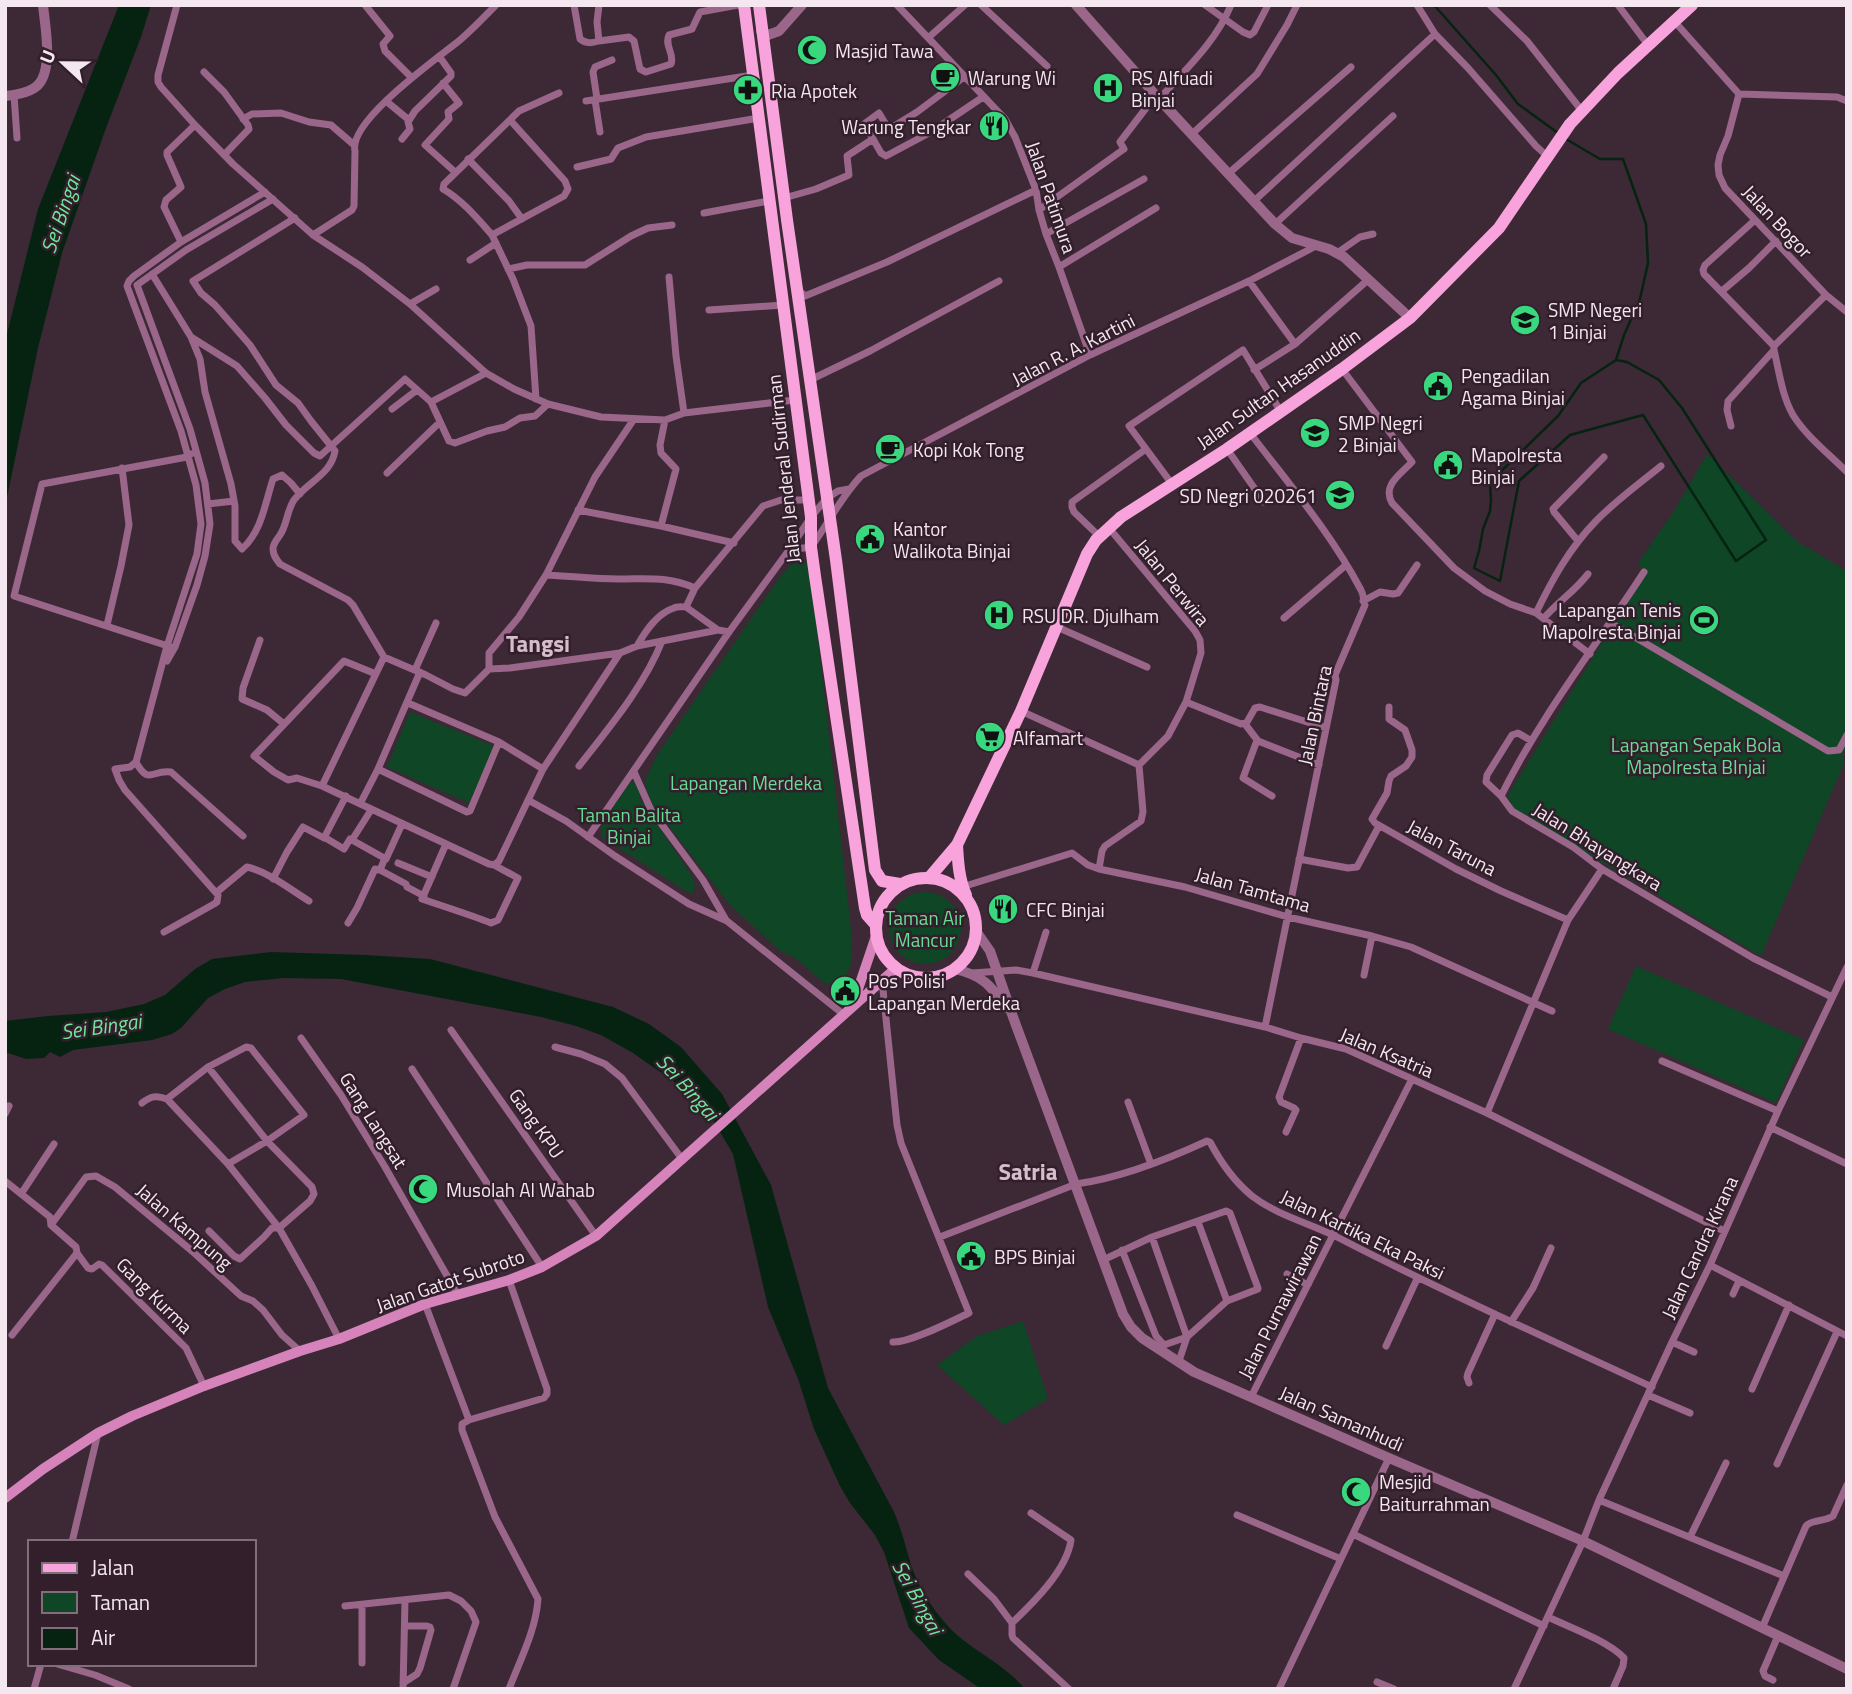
<svg xmlns="http://www.w3.org/2000/svg" width="1852" height="1694" font-family="'Titillium Web',sans-serif">
  <style>
    .green { fill: #0e4626 }
    .water { fill: #062311 }
    .lines { fill: none; stroke-linecap: round; stroke-linejoin: round }
    .stream { stroke: #062311; stroke-width: 2.5 }
    .minor { stroke: #9a6689; stroke-width: 7 }
    .tertiary { stroke: #9a6689; stroke-width: 10 }
    .secondary { stroke: #d683bb; stroke-width: 10 }
    .primary { stroke: #f8a3dc; stroke-width: 12 }
    .labels { text-anchor: middle; dominant-baseline: central; stroke-width: 5; stroke-linejoin: round; paint-order: stroke }
    .poi-label { font-size: 19px; fill: #f4e7ef; stroke: #321f2b; text-anchor: start }
    .street-label { font-size: 19px; fill: #f4e7ef; stroke: #321f2b }
    .park-label { font-size: 19px; fill: #68de94; stroke: #321f2b }
    .water-label { font-size: 21px; font-style: italic; fill: #70e69b; stroke: #321f2b }
    .quarter-label { font-size: 23px; font-weight: bold; fill: #d6bdcc; stroke: #321f2b }
  </style>
  <rect width="100%" height="100%" fill="#3c2935"/>
  <path class="green" d="M1707,454l91,88 49,29v174l-4,9v12l-82,190 -251,-148 -2,-13 137,-222 -7,-10 36,-52z
    M803,560l7,8 42,370c-1,9 1,20 -2,29 -4,12 -15,20 -27,15l-29,-25 -14,-6 -50,-46 -76,-98c-13,-27 -9,-26 3,-52l118,-171c8,-11 14,-21 28,-24z
    M410,712l84,34 -25,57 -82,-36z
    M636,781l5,20 51,75 3,10 -2,7h-3l-9,-5 -79,-51 -1,-11 3,-6 26,-37z
    M889 928a36 36 0 1 1 72 0a36 36 0 1 1-72 0Z
    M1636,966l168,74 -28,63 -168,-74z
    M1023,1321l25,78 -44,26 -67,-60 40,-29z"/>
  <path class="water" d="M119,5h32l-10,32 -35,91 -44,125 -24,95 -33,159v-165l33,-133z
    M271,952l95,3 64,4 183,48 36,17 32,23 41,47 49,91 57,203 66,124c8,18 12,37 18,56 9,24 26,50 45,67 22,19 49,31 68,54h-44l-42,-29 -30,-32 -25,-76 -9,-17 -25,-32 -10,-17 -26,-57 -16,-50 -30,-72 -35,-153 -20,-34 -40,-39 -40,-28 -32,-18 -25,-9 -35,-9 -200,-38 -57,-1 -39,4 -20,7 -17,9 -27,30 -9,6 -20,6 -79,10 -13,7 -10,-5 -6,6 -18,1 -21,-7v-31l43,-5 58,-4 38,-8 21,-9 30,-26 17,-10z"/>
  <g class="lines">
    <path class="stream" d="M1434,5l62,70 22,29 40,29
      M1566,139l34,20h23l23,65 2,39 -8,36 -16,36 -8,25
      M1616,360l11,2 32,18 23,28 84,132 -30,21 -93,-146 -73,20 -51,46 -19,100 -26,-13 5,-17 4,-22 7,-18 1,-11 -1,-18 68,-66 23,-33z"/>
    <path class="minor" d="M177,5l-19,70v7l3,5 34,38 38,39 80,71 49,32 48,37 76,69 28,16 34,15 53,13 64,3 19,-7 111,-13
      M365,5l25,31 -7,8 2,7 26,26
      M574,5l6,34c6,5 12,4 19,2l-2,-19 2,-17
      M897,5l108,114 10,18 21,53 3,20 7,24 13,33 31,88
      M981,5l66,61
      M1205,5l38,27 7,3 4,-3 14,-27
      M1417,5l18,29 33,34 68,78 11,10
      M1490,5l37,36 55,70
      M1618,5l30,40
      M1675,22l64,72 98,3 10,4
      M928,38l37,-33
      M599,41l30,-4 5,4 6,28 6,3 25,-8c4,-10 -7,-18 -2,-29l23,-6 8,-17 38,-7
      M204,72l20,20 24,33 1,4 -25,26
      M443,83l16,20 -11,9 1,7 -24,26 30,27
      M1739,94l-11,42 -8,19 -2,10 1,10 6,13 101,107 21,17
      M14,95l3,43
      M597,99l-4,-27 2,-5 17,-7
      M1159,99c26,-29 57,-57 72,-94
      M595,100l5,32
      M386,101l23,19
      M586,101l167,-26
      M243,119l9,-5 29,-1 28,9 22,3 22,19
      M510,120l55,61 3,8 -4,7 -72,39 21,44 18,47 5,73
      M1192,134l65,-60 30,-49 10,-20
      M402,139l8,-10 -2,-7 7,-11 36,-35v-3l-12,-17
      M873,139l-9,-15 15,-11 9,15h3l26,-16 47,-35
      M468,159l41,42 13,18
      M577,167l34,-8 7,-11 28,-11 113,-19
      M1229,173l122,-106
      M784,198l32,-9 33,-14 -2,-19 26,-17 8,14 5,3 45,-24 52,-35
      M1254,201l181,-167
      M1039,210l85,-61 -4,-7 36,-47
      M704,213l65,-12
      M295,218l-102,63 8,12 14,12 35,40 26,40 22,18 13,18 24,30c-4,24 -28,31 -41,49 -7,10 -7,25 -14,35 -3,5 -7,8 -7,14 0,6 3,10 7,15l68,36 5,5 31,52 42,18 27,14 12,4 24,-24 21,-1 110,-15 17,-7 81,-16 11,2
      M1755,220l-50,45 -2,5 1,4 70,72v4c5,21 8,46 19,65 13,21 36,39 54,57
      M1275,224l118,-108
      M1046,234l98,-55
      M313,235l39,-25 2,-4 1,-55c-7,-30 83,-93 105,-111 13,-11 24,-23 36,-35
      M492,235c-15,-17 -30,-35 -49,-46l1,-5 75,-73 40,-18
      M181,242l-17,-35 2,-7 15,-13 -14,-32v-3l28,-27
      M1337,253l23,-16 13,-3
      M470,260l26,-17
      M1059,267l97,-59
      M508,269l19,-4h58l46,-29 17,-8 24,-3
      M152,274l39,63 46,29 28,32 21,27 28,28 6,3 85,-77 26,23 55,-29
      M669,277l7,79 8,57
      M1249,281l46,63
      M797,289l8,7 82,-34 149,-72
      M1722,291l27,-23 27,-27
      M410,304l26,-15
      M709,310l74,-5
      M191,337l9,22 5,33 26,92 4,22v35l7,8c20,-18 23,-46 31,-70l9,-4 9,8 9,11
      M1774,346l52,-51
      M1342,369l70,93c-12,13 -30,23 -20,41l62,65 31,23 25,13 26,9 54,41
      M1254,370l41,-26 74,-65
      M810,380l60,-29 129,-70
      M431,402l18,39 6,2 32,-12 18,-4 15,-9 15,-2 13,-12
      M392,409l25,-19
      M1731,426l-4,-16 1,-9 46,-51
      M1250,433c38,50 81,100 111,157 3,5 2,10 4,15l-30,70 1,5 -71,347
      M1227,449l37,53
      M387,473l53,-51
      M1172,484l-43,-58 114,-76 38,62
      M208,504l26,-3
      M578,510l83,16 73,17
      M661,526l15,-57 -15,-16 -1,-8 5,-25
      M1099,536l-25,-24 -2,-5v-5l74,-53
      M1578,541l-24,-29 -1,-3 51,-52
      M789,550l22,-3c17,-23 30,-50 50,-71l229,-121 159,-74 67,-35
      M1644,572c-48,74 -104,145 -143,224l11,15 61,36 29,22 151,89 79,39
      M546,575c24,1 48,4 73,4 29,0 48,-3 76,9
      M1363,601l17,-9 13,2 5,-1 19,-28
      M686,607l9,-19 68,-82 18,-6h27
      M1536,613c16,-33 33,-64 59,-91 19,-20 44,-38 66,-56
      M1284,618l62,-53
      M1544,618c15,-17 30,-26 44,-44
      M1611,623l217,128 11,-1 8,-15
      M107,625l14,-59 8,-41 -7,-57
      M1057,627l90,40
      M260,640l-17,48 -1,11 25,11 17,14
      M637,646c8,-14 20,-33 37,-38 3,-2 8,-1 12,-1l32,23
      M171,647l-157,-51 28,-112 145,-27 4,-3
      M167,661l8,-14 22,-62 8,-29 5,-32 -5,-41 -15,-54 -53,-144 49,-35 87,-51
      M489,669v-16l30,-36 27,-42 49,-98 39,-58
      M415,670l21,-47
      M376,674l-32,-13 -90,95 20,16 14,8 9,-2 25,8 167,78 5,1 5,-4 44,-92 77,-116
      M1186,702l55,22 6,-2 8,-14 5,-1 66,21
      M408,703l91,39 44,27
      M1389,707v12l16,11 7,20v7l-6,9 -15,10 -2,5 -2,12 -15,26 3,4 81,46 45,22 67,29
      M1021,711l118,54 29,-29 18,-34 15,-49 -1,-13 -5,-9 -86,-103
      M1245,724l13,17 61,24
      M1258,741l-2,2 -13,35 29,18
      M136,762c13,24 16,7 35,10l72,64
      M579,766c29,-37 66,-81 83,-125
      M378,769l89,43 3,-1 29,-69
      M634,772l17,38 52,70 23,40
      M322,786l62,-129
      M1501,796l-15,-14 1,-7 25,-40 6,-2 12,7
      M528,800l38,21 49,35 74,48 38,17 116,93
      M360,804l18,-35 42,-97
      M324,837l20,12 6,-10 2,1 19,-30
      M588,837l141,-205 60,-82 22,-33 16,-19 11,-7 11,-2
      M352,840l34,19 16,-35
      M446,844l-24,55c23,8 46,15 69,24l7,-3 20,-42 -24,-13
      M385,858l-5,12 26,14 1,3 17,9
      M1299,859l49,9 9,-1 22,-41
      M398,863l34,14
      M1099,869l3,-18 3,-5 36,-25 2,-9 -4,-47
      M273,879l14,-27 16,-25 21,11 22,-42
      M962,887l110,-34 16,12 11,4 86,18 103,30 84,19 39,11 141,64
      M217,892l30,-25c22,5 44,23 62,34
      M348,923l9,-15 18,-39 5,1
      M164,932l50,-28 3,-2 1,-7 -93,-105 -6,-10 -4,-11 15,-2 6,-5 31,-116 30,-92 4,-30 -5,-39 -15,-54 -54,-145 2,-5 5,-5 47,-34 84,-50
      M972,973l44,-3 17,3 232,54 36,11 45,11 141,64 237,118
      M1033,973l13,-41
      M1364,975l8,-39
      M882,980l15,145 4,18 68,170c-17,8 -59,30 -76,29
      M451,1030l145,206
      M301,1038l40,57 44,72 73,128
      M555,1047l26,7 24,10 17,14 60,81
      M1662,1061l116,50
      M208,1067l59,74 45,46 2,7 -4,7 -31,27h-7l-8,9 -24,22 -6,-3 -25,-25
      M412,1069l130,198
      M167,1099l61,65 51,64 33,58 27,53
      M167,1099l41,-32 38,-20 5,1 53,67 -37,26 -39,23
      M1128,1102l23,62
      M142,1103c9,-7 14,-8 25,-4
      M1487,1113l81,-193 34,-51
      M5,1114l4,-8
      M1770,1127l77,37
      M1286,1132l10,-22 -2,-2 -13,-6 -2,-5 22,-59
      M5,1181l45,36 1,8 25,22 1,6 11,15 4,1 7,-5 3,1 84,83 18,38
      M21,1194l33,-50
      M1198,1222l29,79
      M51,1225l35,-48 10,-1 19,11 77,64 49,45 12,5 10,9 19,25 18,16
      M940,1237l136,-53c45,-6 90,-24 131,-43l3,1c10,19 25,40 42,54 26,20 58,27 87,42 102,53 208,100 313,149
      M1122,1250l34,86 8,9 23,-8 -35,-100
      M1103,1260l49,-23 74,-26 4,2 28,75v1l-31,12 -40,36 -8,24
      M1710,1265l137,71
      M1287,1274l21,11
      M1733,1294l6,-13
      M425,1304l44,116 75,-22 3,-4v-5l-38,-109
      M1511,1322l22,-34 18,-40
      M12,1335l65,-82
      M1672,1342l22,10
      M1386,1346l31,-67
      M1469,1383l-2,-6 1,-4 27,-59
      M1752,1389l37,-84
      M1648,1395l42,18
      M1251,1397l161,-318
      M469,1420l-7,4v6l33,87 43,82c-2,31 -18,61 -29,90
      M1777,1464l60,-132
      M1599,1500l185,76
      M1237,1515l104,44
      M1353,1534l191,92
      M1690,1537l36,-74
      M72,1542l26,-109
      M968,1574l26,25 18,24v12l1,3 56,51
      M345,1606l104,-11 12,6 10,10 5,11 -23,67
      M1548,1617c21,10 60,24 76,41l-1,8 -10,23
      M1012,1623c21,-20 55,-53 59,-83l-40,-27
      M1762,1628l44,-102c6,-7 19,-4 27,-10l14,-31
      M362,1663v-58
      M57,1664l38,11 34,14
      M1773,1680l-8,-4 -2,-5 15,-35
      M1377,1682l17,7
      M403,1683l14,-9 3,-6 11,-38 -1,-3 -3,-1h-22
      M34,1689l7,-25
      M403,1689l2,-88
      M1279,1689l110,-231
      M1514,1689l69,-148 16,-41 73,-158 38,-77 68,-154 69,-144"/>
    <path class="tertiary" d="M1076,5l83,94 116,125 17,14 37,11 15,8 66,61
      M761,31l7,4 11,-4 23,-26
      M5,96c10,-1 24,-3 32,-10 17,-16 8,-60 6,-81
      M976,931l14,20 23,66 110,297 8,13 11,11 52,34 195,86 194,83 264,128
      M955,969c29,7 35,16 52,39"/>
    <path class="secondary" d="M853,1004l23,-68
      M5,1498l38,-29 55,-36 34,-17 72,-30 96,-35 39,-12 86,-35 84,-24 33,-13 54,-31 300,-268"/>
    <path class="primary" d="M744,5l67,512v30l4,29 50,332 2,7 8,9
      M759,5l28,215 49,340 39,310 7,11 18,3
      M957,845c1,17 2,35 9,50
      M876 928a50 50 0 1 1 100 0a50 50 0 1 1-100 0Z
      M929,878l28,-33 64,-134 66,-157 9,-14 25,-23 106,-68 115,-80 68,-51 89,-90 71,-104 48,-51 74,-68"/>
  </g>
  <defs>
    <g id="mosque-disc" transform="scale(1.575)"><circle r="9.5" fill="#39d87f" stroke="#321f2b"/><path d="M3.5-4.9A6 6 0 1 0 3.5 4.9A5 5 0 1 1 3.5-4.9Z" fill="#111"/></g>
    <g id="cafe-disc" transform="scale(1.575)"><circle r="9.5" fill="#39d87f" stroke="#321f2b"/><path d="M-5.5-4.5H6V0H3Q3 3.5 0 3.5H-2.5Q-5.5 3.5-5.5 0ZM3-3.2v2h1.7v-2ZM-6 4.5H4V6H-6Z" fill="#111"/></g>
    <g id="hospital-disc" transform="scale(1.575)"><circle r="9.5" fill="#39d87f" stroke="#321f2b"/><path d="M-5-5h3v3.5h4V-5h3V5h-3V1.5h-4V5h-3Z" fill="#111"/></g>
    <g id="pharmacy-disc" transform="scale(1.575)"><circle r="9.5" fill="#39d87f" stroke="#321f2b"/><path d="M-2-6h4v4h4v4h-4v4h-4v-4h-4v-4h4Z" fill="#111"/></g>
    <g id="restaurant-disc" transform="scale(1.575)"><circle r="9.5" fill="#39d87f" stroke="#321f2b"/><path d="M-5-6h1v4h1v-4h1v4h1v-4h1v5L-1.5 .5V6h-2V.5L-5-1ZM5-6V6H3V1.5H1.5Q1.5-4 5-6Z" fill="#111"/></g>
    <g id="school-disc" transform="scale(1.575)"><circle r="9.5" fill="#39d87f" stroke="#321f2b"/><path d="M0-5L7-2L0 1L-7-2ZM-4 1L0 2.5L4 1V4Q0 6-4 4Z" fill="#111"/></g>
    <g id="civic-disc" transform="scale(1.575)"><circle r="9.5" fill="#39d87f" stroke="#321f2b"/><path d="M-.6-6.5H3V-4.5H.6V-3L4-1V1h2V6H-6V1h2V-1L-.6-3ZM-1.2 2.5V6h2.4V2.5Z" fill="#111"/></g>
    <g id="stadium-disc" transform="scale(1.575)"><circle r="9.5" fill="#39d87f" stroke="#321f2b"/><path d="M0-5a6.5 5 0 1 0 0 10a6.5 5 0 1 0 0-10ZM-3.5-1.8h7v3.6h-7Z" fill="#111"/></g>
    <g id="supermarket-disc" transform="scale(1.575)"><circle r="9.5" fill="#39d87f" stroke="#321f2b"/><path d="M-6-5.5h2.5l.6 2H6L4.5 2H-2.5L-4.4-4H-6ZM-1.5 3.2a1.3 1.3 0 1 0 .1 0ZM3 3.2a1.3 1.3 0 1 0 .1 0Z" fill="#111"/></g>
  </defs>
  <g fill-rule="evenodd">
    <use href="#mosque-disc" x="812" y="50"/>
    <use href="#cafe-disc" x="945" y="77"/>
    <use href="#hospital-disc" x="1108" y="88"/>
    <use href="#pharmacy-disc" x="748" y="90"/>
    <use href="#restaurant-disc" x="994" y="126"/>
    <use href="#school-disc" x="1525" y="320"/>
    <use href="#civic-disc" x="1438" y="386"/>
    <use href="#school-disc" x="1315" y="433"/>
    <use href="#cafe-disc" x="890" y="449"/>
    <use href="#civic-disc" x="1448" y="465"/>
    <use href="#school-disc" x="1340" y="495"/>
    <use href="#civic-disc" x="870" y="539"/>
    <use href="#hospital-disc" x="999" y="615"/>
    <use href="#stadium-disc" x="1704" y="620"/>
    <use href="#supermarket-disc" x="990" y="737"/>
    <use href="#restaurant-disc" x="1003" y="909"/>
    <use href="#civic-disc" x="845" y="991"/>
    <use href="#mosque-disc" x="423" y="1189"/>
    <use href="#civic-disc" x="971" y="1256"/>
    <use href="#mosque-disc" x="1356" y="1492"/>
  </g>
  <g class="labels">
    <g class="poi-label">
      <text x="835" y="50">Masjid Tawa</text>
      <text x="968" y="77">Warung Wi</text>
      <text x="1131" y="77">RS Alfuadi<tspan x="1131" dy="22">Binjai</tspan></text>
      <text x="771" y="90">Ria Apotek</text>
      <text x="971" y="126" text-anchor="end">Warung Tengkar</text>
      <text x="1548" y="309">SMP Negeri<tspan x="1548" dy="22">1 Binjai</tspan></text>
      <text x="1461" y="375">Pengadilan<tspan x="1461" dy="22">Agama Binjai</tspan></text>
      <text x="1338" y="422">SMP Negri<tspan x="1338" dy="22">2 Binjai</tspan></text>
      <text x="913" y="449">Kopi Kok Tong</text>
      <text x="1471" y="454">Mapolresta<tspan x="1471" dy="22">Binjai</tspan></text>
      <text x="1317" y="495" text-anchor="end">SD Negri 020261</text>
      <text x="893" y="528">Kantor<tspan x="893" dy="22">Walikota Binjai</tspan></text>
      <text x="1681" y="609" text-anchor="end">Lapangan Tenis<tspan x="1681" dy="22">Mapolresta Binjai</tspan></text>
      <text x="1022" y="615">RSU DR. Djulham</text>
      <text x="1013" y="737">Alfamart</text>
      <text x="1026" y="909">CFC Binjai</text>
      <text x="868" y="980">Pos Polisi<tspan x="868" dy="22">Lapangan Merdeka</tspan></text>
      <text x="446" y="1189">Musolah Al Wahab</text>
      <text x="994" y="1256">BPS Binjai</text>
      <text x="1379" y="1481">Mesjid<tspan x="1379" dy="22">Baiturrahman</tspan></text>
    </g>
    <g class="street-label">
      <text transform="translate(1052 197) rotate(71)">Jalan Patimura</text>
      <text transform="translate(1778 221) rotate(47)">Jalan Bogor</text>
      <text transform="translate(1073 349) rotate(-27)">Jalan R. A. Kartini</text>
      <text transform="translate(1278 388) rotate(-35)">Jalan Sultan Hasanuddin</text>
      <text transform="translate(783 469) rotate(-96)">Jalan Jenderal Sudirman</text>
      <text transform="translate(1173 582) rotate(51)">Jalan Perwira</text>
      <text transform="translate(1314 715) rotate(-78)">Jalan Bintara</text>
      <text transform="translate(1598 846) rotate(32)">Jalan Bhayangkara</text>
      <text transform="translate(1452 847) rotate(28)">Jalan Taruna</text>
      <text transform="translate(1253 889) rotate(16)">Jalan Tamtama</text>
      <text transform="translate(1387 1052) rotate(23)">Jalan Ksatria</text>
      <text transform="translate(374 1120) rotate(58)">Gang Langsat</text>
      <text transform="translate(537 1123) rotate(55)">Gang KPU</text>
      <text transform="translate(185 1226) rotate(41)">Jalan Kampung</text>
      <text transform="translate(1363 1234) rotate(26)">Jalan Kartika Eka Paksi</text>
      <text transform="translate(1699 1247) rotate(-65)">Jalan Candra Kirana</text>
      <text transform="translate(450 1280) rotate(-19)">Jalan Gatot Subroto</text>
      <text transform="translate(155 1295) rotate(45)">Gang Kurma</text>
      <text transform="translate(1279 1306) rotate(-63)">Jalan Purnawirawan</text>
      <text transform="translate(1342 1418) rotate(24)">Jalan Samanhudi</text>
    </g>
    <g class="park-label">
      <text x="1696" y="744">Lapangan Sepak Bola<tspan x="1696" dy="22">Mapolresta BInjai</tspan></text>
      <text x="746" y="782">Lapangan Merdeka</text>
      <text x="629" y="814">Taman Balita<tspan x="629" dy="22">Binjai</tspan></text>
      <text x="925" y="917">Taman Air<tspan x="925" dy="22">Mancur</tspan></text>
    </g>
    <g class="water-label">
      <text transform="translate(60 214) rotate(-71)">Sei Bingai</text>
      <text transform="translate(101 1026) rotate(-8)">Sei Bingai</text>
      <text transform="translate(688 1087) rotate(48)">Sei Bingai</text>
      <text transform="translate(918 1597) rotate(61)">Sei Bingai</text>
    </g>
    <g class="quarter-label">
      <text x="538" y="643">Tangsi</text>
      <text x="1028" y="1171">Satria</text>
    </g>
  </g>
  <rect width="1852" height="1694" fill="none" stroke="#f4e7ef" stroke-width="14"/>
  <rect x="28" y="1540" width="228" height="126" fill="#321f2b" stroke="#806f79" stroke-width="2"/>
  <rect x="42" y="1563" width="35" height="10" fill="#f8a3dc" stroke="#806f79" stroke-width="2"/>
  <text x="91" y="1575" font-size="21" fill="#f4e7ef">Jalan</text>
  <rect x="42" y="1592" width="35" height="21" fill="#0e4626" stroke="#806f79" stroke-width="2"/>
  <text x="91" y="1610" font-size="21" fill="#f4e7ef">Taman</text>
  <rect x="42" y="1628" width="35" height="21" fill="#062311" stroke="#806f79" stroke-width="2"/>
  <text x="91" y="1645" font-size="21" fill="#f4e7ef">Air</text>
  <g transform="translate(63 63) rotate(292)" stroke="#321f2b" stroke-width="5" paint-order="stroke">
  <path d="M0-5L12 26L0 18L-12 26Z" fill="#f4e7ef"/>
  <text y="-10" font-size="19" font-weight="bold" text-anchor="middle" fill="#f4e7ef">U</text>
  </g>
</svg>
